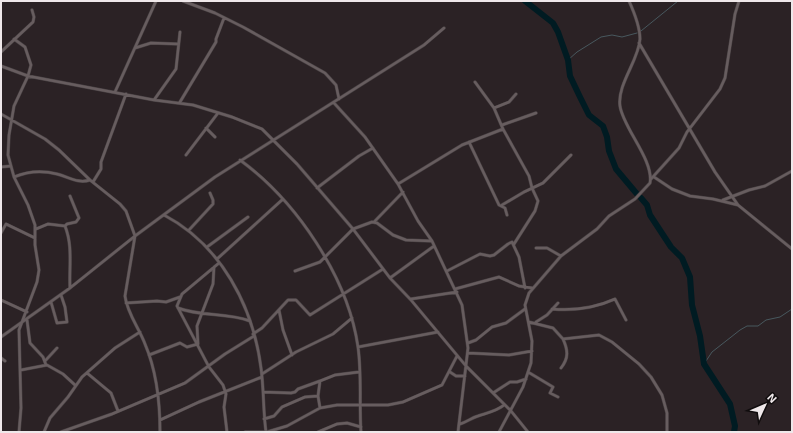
<svg xmlns="http://www.w3.org/2000/svg" width="793" height="433" font-family="'Exo 2',sans-serif">
  <style>
    .lines { fill: none; stroke-linecap: round; stroke-linejoin: round }
    .stream { stroke: #48585e; stroke-width: 1 }
    .river { stroke: #001b22; stroke-width: 6 }
    .minor-casing { stroke: #484143; stroke-width: 3.5 }
    .minor { stroke: #675d5f; stroke-width: 2.5 }
  </style>
  <rect width="100%" height="100%" fill="#2b2225"/>
  <g class="lines">
    <path class="stream" d="M641,31l37,-30
      M568,60l9,-8 24,-15 11,-2 10,2 15,-4
      M704,364l8,-12 28,-22 7,-4h11l8,-6 14,-3 12,-8"/>
    <path class="river" d="M525,1l28,22 5,9 10,28 2,16 10,21 9,18 14,11 4,11 2,14 7,18 21,25
      M641,198l6,7 3,10 21,32 11,11 8,19 2,28 8,31 4,28 26,40 5,22 -1,6"/>
    <g class="minor-casing">
      <path id="minor" d="M183,1l32,12 28,14 82,46 11,12 3,14
        M14,39l11,8 6,18 -3,11 -14,30 -5,29 -1,20 6,22 14,28 7,20v20l4,25 -2,12 -18,48 2,78 -2,24
        M639,43l76,129 23,33
        M135,48l16,-5 27,1
        M1,52l32,-30 1,-5 -2,-7
        M1,66l27,10 126,24 39,5 39,12 30,12 35,35 56,65 37,49 21,22 55,66 45,45 17,21
        M475,82l19,26 9,21 26,47 3,12 6,13 -3,10 -21,33
        M115,92l41,-91
        M154,100l22,-31 4,-37
        M180,102l36,-60v-3l8,-21
        M334,103l31,34 33,47 20,37 14,20 30,64 6,43 -10,84
        M494,108l15,-6 7,-8
        M1,114l44,25 14,11 31,30 30,24 6,7 9,25 -10,60c2,17 14,32 20,48 12,28 15,58 15,88
        M502,125l34,-12
        M206,128l9,9
        M469,142l30,63 6,3 2,7
        M186,155l32,-42
        M240,160c56,41 108,117 118,187 4,28 1,57 3,85
        M1,167l10,-1
        M14,177c14,-6 28,-7 43,-3 12,3 21,10 33,6
        M654,177l18,12 18,7 23,3 25,6 54,44
        M651,179l28,-31 8,-16 33,-43 5,-11 10,-64 4,-13
        M93,182l8,-13v-7l25,-68
        M398,184l64,-39 41,-16
        M317,188l42,-32 14,-8
        M723,200l26,-10 16,-4 27,-15
        M502,205l22,-13 19,-9 28,-28
        M164,215c57,30 89,91 97,153 3,21 2,43 5,64
        M374,222l29,-30
        M65,226l2,-2 9,-2 3,-4 -9,-22
        M36,229l12,-5 17,2c8,20 4,40 5,62
        M189,230l24,-26v-4l-3,-7
        M1,233l5,-9 29,14
        M207,247l41,-30
        M536,248h11l14,8
        M217,259l66,-60
        M219,263l-37,31 -5,12 32,61 14,18 3,9 -2,13 3,25
        M295,271l25,-9 33,-33 19,-7 5,1 16,12 13,5 25,1
        M447,271l33,-17 10,2 4,-1 14,-11 4,-2 7,15 6,31
        M390,278l44,-32
        M455,289l44,-12 20,9 13,2
        M411,299l46,-7
        M1,300l26,12
        M51,302l6,21 10,-1 -2,-15 -4,-12
        M126,303l31,-2 9,1 14,-5
        M178,308c23,9 48,4 72,13
        M552,309c22,2 43,-1 63,-10l11,21
        M279,310l4,20 9,25
        M27,320l3,23 13,14 3,8
        M529,322l24,6 10,11 36,-4 13,7 27,22 12,13 11,18 5,18v19
        M536,322l11,-7 11,-12
        M253,334l9,-6 26,-28h8l14,15 73,-46
        M1,337l69,-49 65,-52 80,-59 209,-132 20,-17
        M468,343l8,-3 16,-13 14,-4 19,-14
        M358,347l80,-15
        M468,353l41,2 23,-4
        M149,355l31,-12 7,4 11,-3 -1,-18 16,-42 1,-17
        M1,358l4,3
        M45,361l12,-13
        M561,368c8,-10 7,-18 2,-29
        M21,370l26,-5 16,9 12,11
        M450,372l6,4h9
        M528,372l25,15 -3,6 8,4
        M87,373l24,20 7,18
        M262,374l34,-22 37,-18 19,-16
        M263,392l28,1 4,-1 3,-3 22,-8
        M493,393l17,-11h7l9,-3
        M320,408l-2,-12 2,-15 15,-6 24,-3
        M264,419l10,-3 8,-9 23,-10 13,-1
        M160,420l39,-18 63,-25
        M460,424c7,-2 11,-6 18,-8 9,-3 19,-5 26,-11
        M44,432l6,-14 18,-21 14,-20 33,-29 25,-16
        M61,432l51,-18 73,-31 40,-29 29,-18
        M245,432h19
        M267,432l20,-6 33,-18 17,-3h51l15,-3 39,-17 15,-29
        M318,432l19,-8 10,-1 14,4
        M499,432l24,-45 8,-24 1,-22 -7,-36 4,-12 32,-37 36,-27 12,-13 26,-17 15,-16c4,-23 -27,-55 -30,-77 -3,-22 19,-46 20,-67 0,-13 -6,-27 -11,-38"/>
    </g>
    <use href="#minor" class="minor"/>
  </g>
  <rect width="793" height="433" fill="none" stroke="#efe8ea" stroke-width="4"/>
  <g transform="translate(765 405) rotate(46)" stroke="#110d0e" stroke-width="3" paint-order="stroke">
  <path d="M0-3L7 15L0 10L-7 15Z" fill="#efe8ea"/>
  <text y="-6" font-size="11" font-weight="bold" text-anchor="middle" fill="#efe8ea">N</text>
  </g>
</svg>
